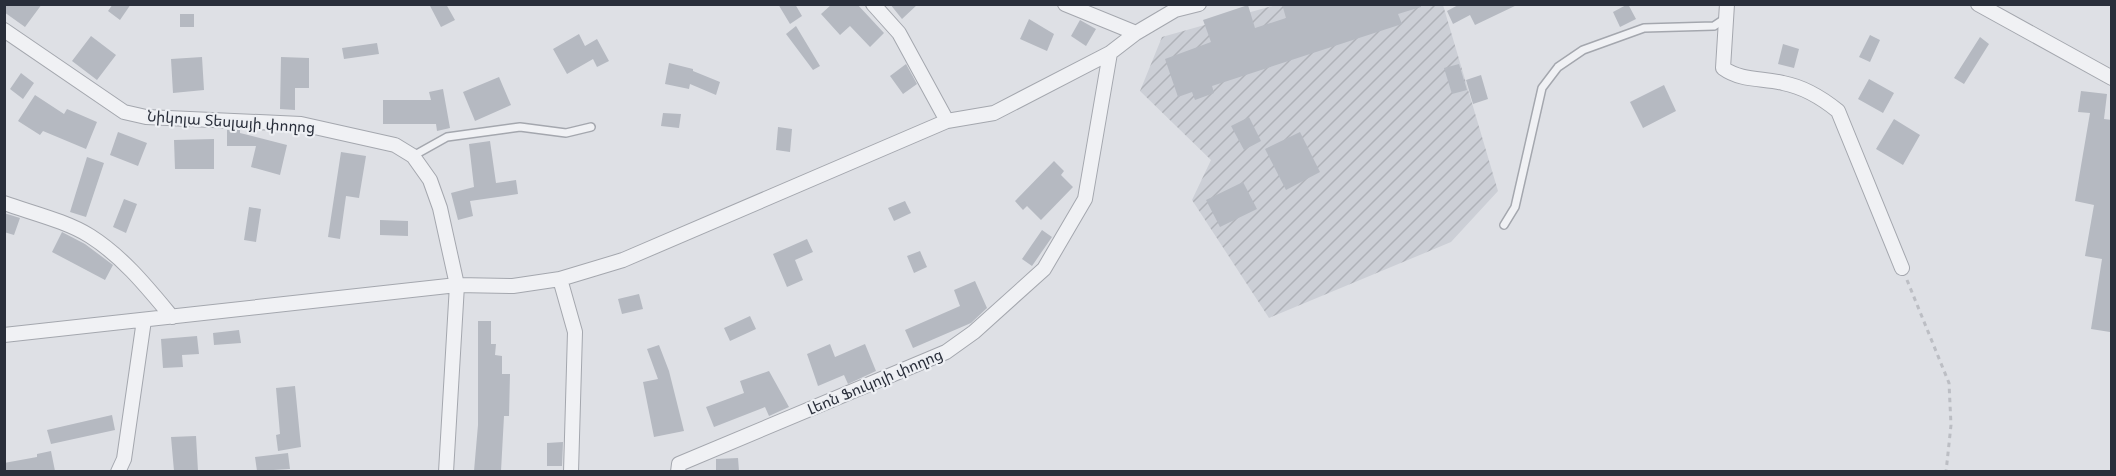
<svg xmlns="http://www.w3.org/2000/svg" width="2116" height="476" font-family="Raleway,'Noto Sans Armenian',sans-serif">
  <defs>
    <pattern id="industrial-furrows" width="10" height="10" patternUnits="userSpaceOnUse" patternTransform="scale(1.5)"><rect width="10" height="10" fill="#cccfd6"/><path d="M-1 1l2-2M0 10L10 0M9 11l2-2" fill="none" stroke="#afb2b8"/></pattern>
  </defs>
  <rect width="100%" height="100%" fill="#dee0e5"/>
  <path fill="url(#industrial-furrows)" d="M1276,5H1443L1498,191L1451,242L1269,318L1192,200L1211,160L1140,91L1162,37Z"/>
  <path fill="#b5b9c1" d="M4,4H42L25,27L4,12Z
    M113,4H131L120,20L108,11Z
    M429,4H446L455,20L441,27Z
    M778,4H795L802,16L790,24Z
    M832,4H857L884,33L870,47L850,26L840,35L821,14Z
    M890,4H918L902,19Z
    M1282,4H1421V7L1398,14L1402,24L1212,86L1214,93L1195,100L1192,92L1178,97L1165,59L1211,42L1203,20L1248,5L1255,28L1286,18Z
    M1460,4H1519L1475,25L1470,15L1453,24L1447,11Z
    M1628,4L1636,19L1620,27L1613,12Z
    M180,14H194V27H180Z
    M1029,19L1054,34L1047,51L1020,39Z
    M1080,20L1096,29L1086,46L1071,36Z
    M796,26L820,66L813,70L786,34Z
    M579,34L585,46L597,39L609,61L597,67L593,59L567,74L553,49Z
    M1870,35L1880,40L1870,62L1859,57Z
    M91,36L116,55L97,80L72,61Z
    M1980,37L1989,44L1964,84L1954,78Z
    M377,43L379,54L344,59L342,48Z
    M1783,44L1799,49L1794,68L1778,64Z
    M202,57L204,90L173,93L171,59Z
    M281,57L309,58V88H295V110L280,109Z
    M669,63L693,69V71L720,82L716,95L690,84L689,89L665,84Z
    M906,64L917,84L903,94L890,76Z
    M1459,64L1467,90L1452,94L1444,68Z
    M21,73L34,83L23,99L10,89Z
    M1481,75L1488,99L1473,104L1466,80Z
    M499,77L511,105L475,121L463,92Z
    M1869,79L1894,93L1883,113L1858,99Z
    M1664,85L1676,111L1643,128L1630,102Z
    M443,89L450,128L437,131L436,124H383V100H431L429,92Z
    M2081,91L2107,94L2104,119L2112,120L2110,332L2091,329L2102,259L2085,256L2094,205L2075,201L2090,113L2078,112Z
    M35,95L64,114L67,109L97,122L86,149L43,131L40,135L18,121Z
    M663,113L681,114L679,128L661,126Z
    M1249,117L1261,141L1244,150L1231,126Z
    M1894,119L1920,135L1903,165L1876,149Z
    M778,127L792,129L790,152L776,150Z
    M227,130H240V133L287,145L280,175L251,167L256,146H227Z
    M118,132L147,143L138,166L110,155Z
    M1300,132L1320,172L1286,190L1265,149Z
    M214,139V169H175L174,140Z
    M490,141L496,183L516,180L518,194L470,201L473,216L458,220L451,193L474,187L469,144Z
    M341,152L366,156L359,198L346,196L340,239L328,237Z
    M87,157L104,163L86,217L70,212Z
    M1054,161L1064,171L1061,175L1073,187L1041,220L1027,206L1023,210L1015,201Z
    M1243,182L1257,209L1220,227L1206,200Z
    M124,199L137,204L126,233L113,227Z
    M905,201L911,213L894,221L888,208Z
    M249,207L261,209L256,242L244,240Z
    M4,213L20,218L14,235L4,232Z
    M380,220L408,221V236L380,235Z
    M1042,230L1052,237L1032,266L1022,259Z
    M62,232L85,244L113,265L105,280L52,252Z
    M807,239L813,252L795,260L803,280L787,287L773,254Z
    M920,251L927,267L914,273L907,256Z
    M975,281L987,308L971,323L913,348L905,330L960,306L954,290Z
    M639,294L643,309L622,314L618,299Z
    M750,316L756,329L730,341L724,328Z
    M478,321H491V344H496L495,355L502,356V374H510L509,416H504L501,471H474L478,425Z
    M239,330L241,343L214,345L213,333Z
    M197,336L199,354L182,355L183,367L163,368L161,339Z
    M830,344L835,357L865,344L876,371L848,384L844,375L818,386L807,354Z
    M659,345L669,371L684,431L654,437L643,382L658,379L647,349Z
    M769,371L789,407L769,416L765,407L714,427L706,407L744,393L740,381Z
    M295,386L301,447L278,451L276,435L280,434L276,388Z
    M112,415L115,430L51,444L47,430Z
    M196,436L198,471H174L171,437Z
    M563,442L562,466H547V443Z
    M51,451L55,471H4V463L37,457V454Z
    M288,453L290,469L257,471L255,457Z
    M738,458L739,471H716V459Z"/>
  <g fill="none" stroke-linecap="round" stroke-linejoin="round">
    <defs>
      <path id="service" d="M413,156L447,137L520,127L566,133L591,127
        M1504,225L1515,207L1542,88L1558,67L1583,50L1644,28L1714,26L1726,18"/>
      <path id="minor" d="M873,4L899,33L947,121
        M1065,4L1136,33
        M1727,4L1723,68C1741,81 1762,78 1783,83C1804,87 1822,98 1838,111L1902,268
        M1978,4L2112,78
        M4,30L124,112L146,117L301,124L395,145L413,156L430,180L440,208L457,285L446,472
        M4,203C32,213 66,221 90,236C123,257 147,287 172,317
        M560,279L575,332L571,472
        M4,335L457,285L513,286L560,279L623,260L947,121L994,113L1110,53L1136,33L1175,10L1199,4
        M118,472L124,459L144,320
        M678,472L679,464L946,352L974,332L1044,269L1085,199L1110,53"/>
    </defs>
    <use href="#service" stroke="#a4a7ae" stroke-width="10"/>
    <use href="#minor" stroke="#a4a7ae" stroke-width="16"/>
    <path stroke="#bcbec4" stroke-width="3" stroke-dasharray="4.5 4.5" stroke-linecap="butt" d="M1907,280L1949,383L1951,425L1946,472"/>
    <use href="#service" stroke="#f0f1f4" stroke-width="7"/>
    <use href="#minor" stroke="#f0f1f4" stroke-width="14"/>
  </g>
  <g text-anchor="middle" stroke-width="4.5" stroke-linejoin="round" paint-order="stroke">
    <g font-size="15" fill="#292e3a" stroke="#edeff3">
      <text transform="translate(231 122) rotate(4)" y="5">Նիկոլա Տեսլայի փողոց</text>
      <text transform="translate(875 382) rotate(-23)" y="5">Լեոն Ֆուկոյի փողոց</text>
    </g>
  </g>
  <rect width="2116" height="476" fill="none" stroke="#292e3a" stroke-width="12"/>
</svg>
